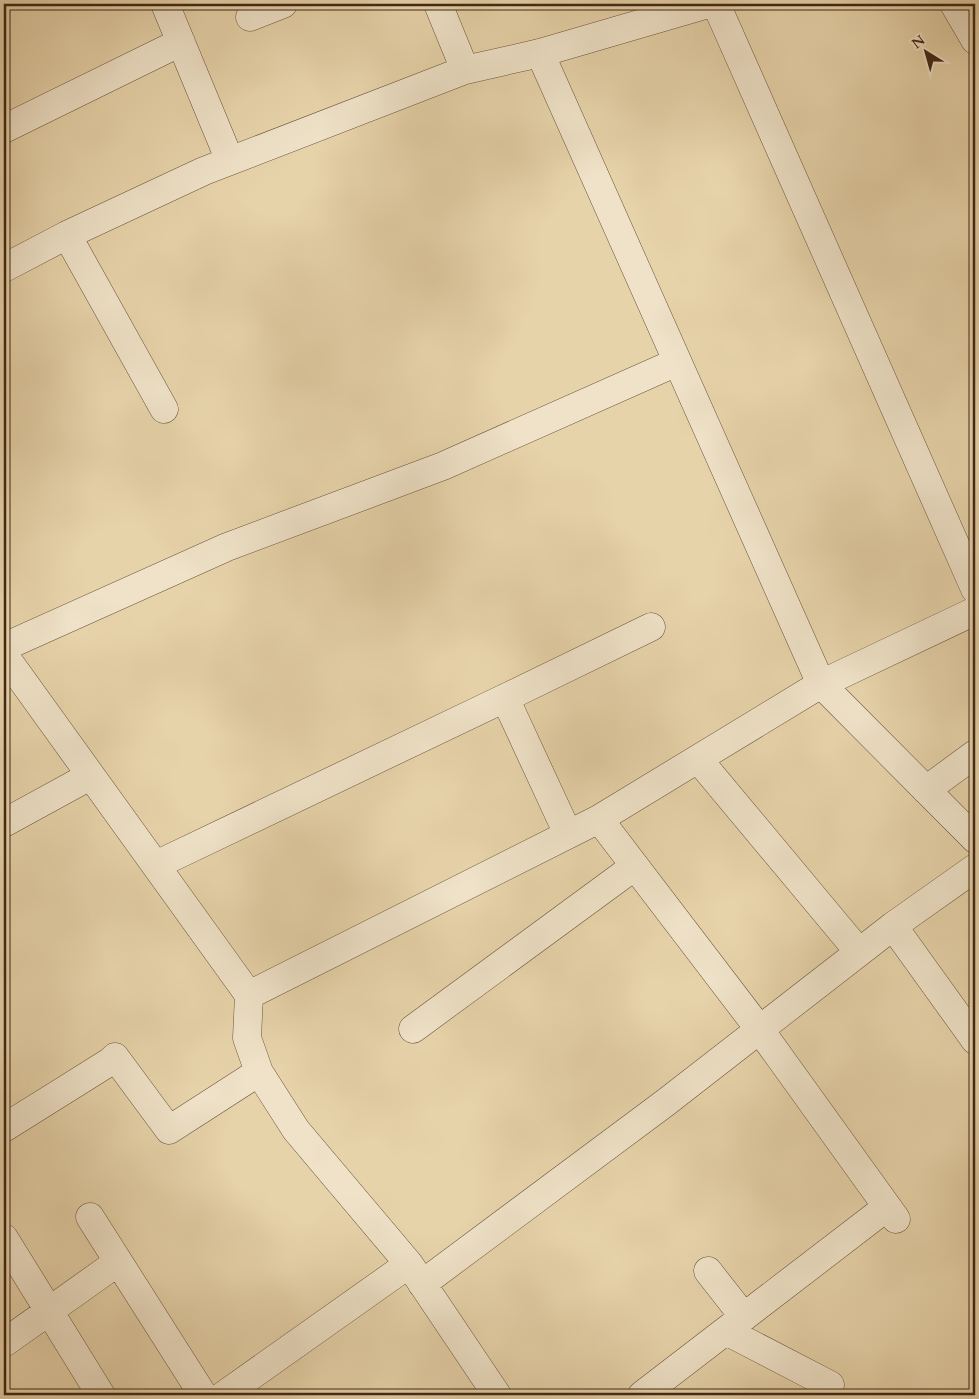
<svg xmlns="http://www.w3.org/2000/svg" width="979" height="1399" font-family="Cardo,serif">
  <rect width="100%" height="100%" fill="#e7d3aa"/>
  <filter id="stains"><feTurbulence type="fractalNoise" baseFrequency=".004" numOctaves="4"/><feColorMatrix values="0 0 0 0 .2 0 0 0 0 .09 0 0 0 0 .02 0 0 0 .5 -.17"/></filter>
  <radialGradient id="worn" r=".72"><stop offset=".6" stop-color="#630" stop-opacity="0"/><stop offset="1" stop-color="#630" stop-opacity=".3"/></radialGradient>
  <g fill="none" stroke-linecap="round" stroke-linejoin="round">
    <defs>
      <path id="minor" d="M165,4L230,161
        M438,4L465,70
        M716,4L975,589
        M954,4L975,40
        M250,17L283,4
        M540,53L821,684L975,839
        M4,129L181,42
        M67,235L164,409
        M4,268L67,235L204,171L465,70L540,53L708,4
        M4,647L227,547L443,466L677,362
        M4,655L249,995L247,1038L259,1072L296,1130L409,1264L497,1395
        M505,698L568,834
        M698,759L859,952
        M926,790L975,754
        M599,819L760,1030L896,1219
        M4,823L90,776
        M156,865L505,698L651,627
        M893,926L975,1040
        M249,995L599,819L821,684L975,611
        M413,1029L635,866
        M4,1128L111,1061L115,1057L169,1130L259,1072
        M90,1217L203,1395
        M4,1238L101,1395
        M708,1271L744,1317
        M422,1284L665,1103L893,926L975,868
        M726,1331L830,1385
        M4,1343L118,1262
        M224,1395L409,1264
        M642,1395L887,1207"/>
    </defs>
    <use href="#minor" stroke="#6a533a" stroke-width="29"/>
    <use href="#minor" stroke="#efe2c8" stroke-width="28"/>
  </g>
  <rect width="979" height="1399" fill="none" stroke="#e7d3aa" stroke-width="20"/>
  <rect x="5" y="5" width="969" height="1389" fill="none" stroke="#402815" stroke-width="2.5"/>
  <rect x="10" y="10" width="959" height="1379" fill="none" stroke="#402815"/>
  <g transform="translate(926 52) rotate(323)" stroke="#efe2c8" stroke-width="4" paint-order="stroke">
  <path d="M0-4L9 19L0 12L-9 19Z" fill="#402815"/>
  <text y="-8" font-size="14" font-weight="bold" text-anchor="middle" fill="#402815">N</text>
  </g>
  <rect width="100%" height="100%" filter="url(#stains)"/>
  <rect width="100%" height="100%" fill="url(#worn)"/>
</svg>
